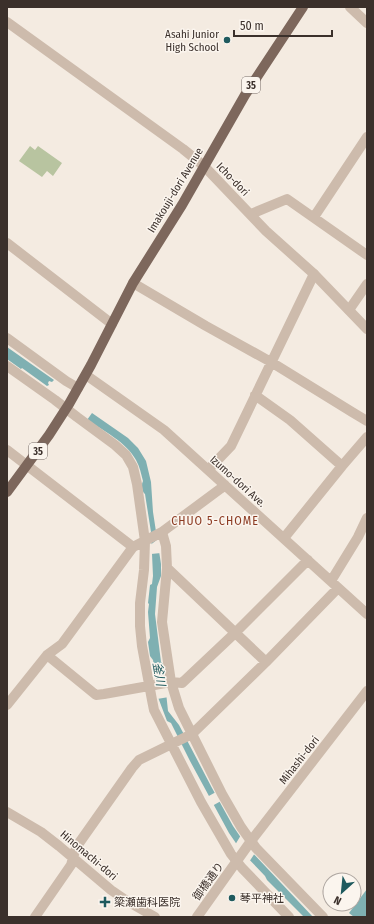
<svg xmlns="http://www.w3.org/2000/svg" width="374" height="924" font-family="'Fira Sans Condensed','Noto Sans JP',sans-serif">
  <rect width="100%" height="100%" fill="#f4ebe1"/>
  <path fill="#b8c4a0" d="M30,146L35,150L38,146L62,163L53,176L47,171L42,177L19,161Z"/>
  <path fill="#7fb0b2" d="M7,347L54,380L52,382L49,381L48,383L49,385L47,386L22,368L21,369L7,359Z
    M92,413L128,438L138,448L146,461L151,482L153,512L161,564V576L157,587L155,614L161,662L163,664L168,711L179,725L212,788L233,826L248,848L313,917H304L267,880L265,876L242,852L229,833L190,761L171,723L167,721L156,692V678L153,660L150,656L148,642L150,638L148,612L149,604L148,603L150,585L152,584L153,576L151,532L145,494C142,492 141,485 143,481C141,474 140,467 136,460C126,442 104,431 87,420Z
    M367,889V917H354L349,913Z"/>
  <path fill="#f4ebe1" d="M158,539L161,553L151,554L149,546Z
    M167,687L169,697L157,699L155,689Z
    M216,792L221,801L212,806L207,797Z
    M241,835L255,853L249,862L240,853L235,845Z"/>
  <g fill="none" stroke-linecap="round" stroke-linejoin="round">
    <path stroke="#cdbbac" stroke-width="10" d="M350,7L367,23
      M251,214L287,199L367,255
      M314,217L367,137
      M7,243L112,324
      M133,283L206,326L271,362L352,412L367,421
      M349,310L367,284
      M7,338L66,381L78,388
      M7,366L55,400L77,417L115,445L126,455L133,467L137,484L145,541L144,570L140,603V626L142,646L152,700L154,710L201,802L231,854L242,868L289,917
      M86,375L164,430L367,614
      M255,395L290,420L342,466
      M7,450L133,547
      M208,470L231,446L314,274
      M162,532L166,546L167,568L162,622L171,682L179,708L222,794L241,827L256,848L323,917
      M284,538L342,466L367,437
      M167,568L266,662
      M331,581L358,537L367,518
      M47,655L96,695L104,694L171,682L182,683L235,633L308,560
      M7,705L47,655L62,644L133,547L162,532L220,489L225,485
      M7,812L41,832L59,846L111,890L127,901L155,917
      M35,917L71,865L75,851L77,846L132,768L139,760L192,734L266,662L338,588"/>
    <path stroke="#cdbbac" stroke-width="10" d="M7,22L183,149L204,166L266,231L314,274L367,329
      M197,917L251,841L367,691"/>
    <path stroke="#7d675c" stroke-width="10" d="M7,492L49,435L69,404L91,365L133,283L182,205L245,95L303,7"/>
  </g>
  <g fill="#1f5a5e" stroke="#fbf5ee" stroke-width="1.5">
    <circle cx="227" cy="40" r="4"/>
    <circle cx="232" cy="898" r="4"/>
    <path d="M103 896h4v4h4v4h-4v4h-4v-4h-4v-4h4z"/>
  </g>
  <g text-anchor="middle" stroke-width="3" stroke-linejoin="round" paint-order="stroke">
    <g fill="#fbf5ee" stroke="#756b66" stroke-width="1">
      <rect x="242" y="77" width="18" height="16" rx="3"/>
      <rect x="29" y="443" width="18" height="16" rx="3"/>
    </g>
    <g font-size="10" font-weight="bold" fill="#3b302b">
      <text x="251" y="89">35</text>
      <text x="38" y="455">35</text>
    </g>
    <g font-size="11" fill="#3b302b" stroke="#fbf5ee" text-anchor="start">
      <text x="219" y="38" text-anchor="end">Asahi Junior<tspan x="219" dy="13">High School</tspan></text>
      <text x="240" y="902">琴平神社</text>
      <text x="114" y="906">簗瀬歯科医院</text>
    </g>
    <g font-size="11" fill="#3b302b" stroke="#fbf5ee">
      <text transform="translate(233 179) rotate(46)" y="4">Icho-dori</text>
      <text transform="translate(175 190) rotate(-59)" y="4">Imakouji-dori Avenue</text>
      <text transform="translate(238 481) rotate(42)" y="4">Izumo-dori Ave.</text>
      <text transform="translate(299 760) rotate(-52)" y="4">Mihashi-dori</text>
      <text transform="translate(89 855) rotate(40)" y="4">Hinomachi-dori</text>
      <text transform="translate(208 881) rotate(-54)" y="4">御橋通り</text>
    </g>
    <g font-size="12" letter-spacing="1" fill="#8c3b22" stroke="#fbf5ee">
      <text x="215" y="525">CHUO 5-CHOME</text>
    </g>
    <g font-size="12" font-style="italic" fill="#1f5a5e" stroke="#fbf5ee">
      <text transform="translate(159 674) rotate(80)" y="4">釜川</text>
    </g>
  </g>
  <rect width="374" height="924" fill="none" stroke="#3b302b" stroke-width="16"/>
  <g transform="translate(342 892) rotate(207)"><circle r="19" fill="#fbf5ee" stroke="#aea6a0"/>
  <path d="M0-3L7 15L0 10L-7 15Z" fill="#1f5a5e"/>
  <text y="-6" font-size="11" font-weight="bold" text-anchor="middle" fill="#3b302b">N</text>
  </g>
  <path d="M234 30v6h98v-6" fill="none" stroke="#3b302b" stroke-width="2"/>
  <text x="240" y="30" font-size="12" fill="#3b302b" stroke="#fbf5ee" stroke-width="3" paint-order="stroke">50 m</text>
</svg>
